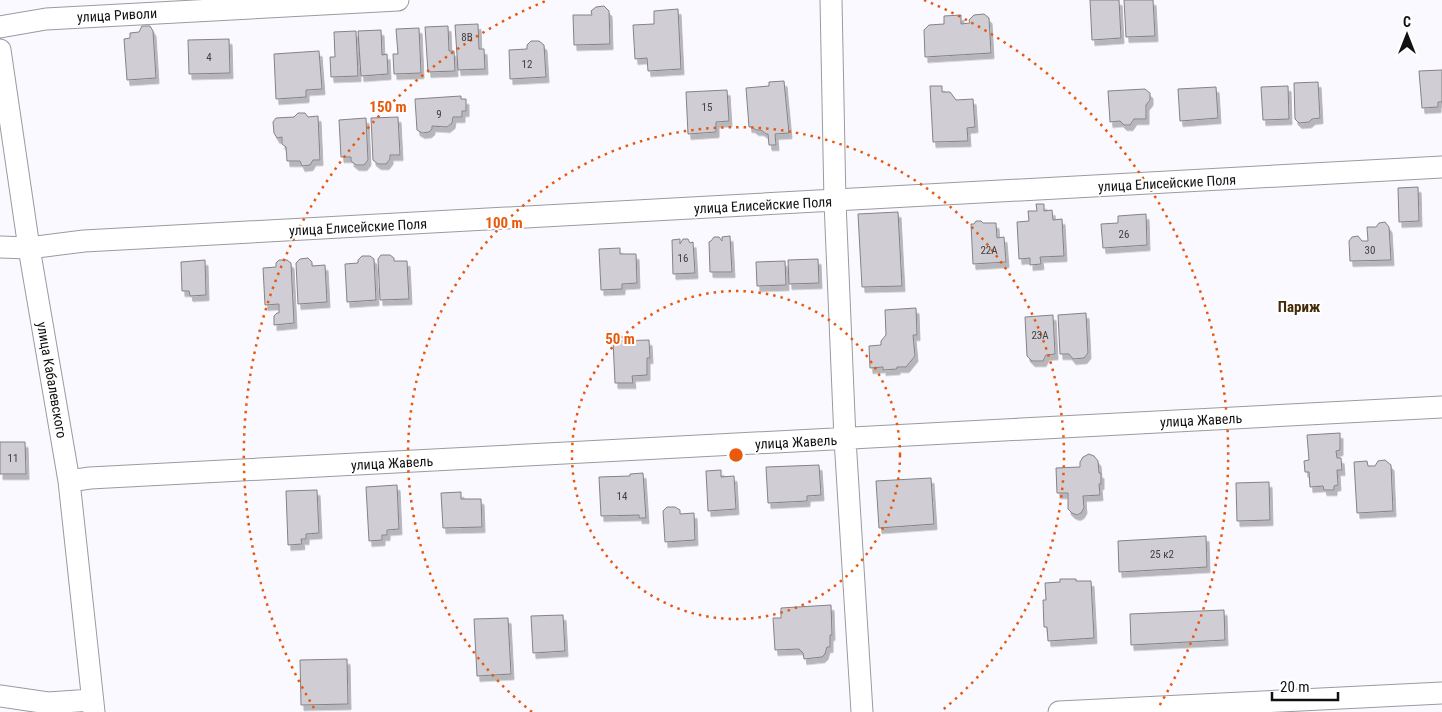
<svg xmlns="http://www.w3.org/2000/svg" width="1442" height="712" font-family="'Roboto Condensed',sans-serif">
  <defs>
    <filter id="shadow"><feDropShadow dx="3" dy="5.5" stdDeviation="0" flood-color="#0004"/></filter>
  </defs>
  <rect width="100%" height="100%" fill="#faf9ff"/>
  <path fill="#d0ced4" stroke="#838287" filter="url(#shadow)" d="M1090,0H1119L1121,38L1092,40Z
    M1124,0H1153L1155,36L1126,37Z
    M604,6L609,11L610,44L574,45L573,15H592L591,11L596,7Z
    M678,9L681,69L648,71L647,58L635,59L633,25L654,24V11Z
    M984,14L989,18L991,53L925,57L924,30L929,25L944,24V16L961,15V24L970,23L969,20L974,15Z
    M478,24L479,49H484L485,69L458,70L455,25Z
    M142,26H150L153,31L156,78L127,80L124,39L130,38V33L139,32Z
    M448,26L449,51H454L455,71L428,72L425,27Z
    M419,28L421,73L394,74L393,54H398L396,29Z
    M381,30L382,55L387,54L388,74L361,76L358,31Z
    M356,31L358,76L331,77L330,57H335L334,32Z
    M229,39L230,73L189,74L188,40Z
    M531,41H539L544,45L546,77L510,79L509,50L527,49V45Z
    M319,51L322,89L306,90V97L276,99L274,54Z
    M1442,70V102H1438V107L1422,108L1419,71Z
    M784,81L789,133L775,134L776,145H769L768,134H766L761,130H756L752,127H749L746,88L769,86V82Z
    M1318,82L1320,118L1312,119L1309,122L1299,123L1295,119L1294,83Z
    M930,86H942V92H950L956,100L973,99L975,127L967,128L968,141L933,142Z
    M1288,86L1289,119L1263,120L1261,87Z
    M1216,87L1218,118L1180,121L1178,89Z
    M1145,89L1150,93V100L1146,105V119H1134L1130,125H1124L1120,121L1110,122L1108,91Z
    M727,90L729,121L716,122V132L688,134L686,92Z
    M461,96V99H466V111H462V117H453L452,123L447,127L432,126V129L429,132L422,133L417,130L415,99Z
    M298,113H305L308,117L318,116L320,160H313L310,165L302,166L300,161H287L286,147L282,144V137L277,138L274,133L273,122L276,118L294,117Z
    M398,117L400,155H390V159L386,164H378L373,160L371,118Z
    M366,118L368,160L364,165H356L351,161V157H341L339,120Z
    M1418,187L1419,221L1399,222L1398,188Z
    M1036,204H1044V211L1052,210L1053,220L1062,219L1064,256L1040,257L1041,264L1030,265V258L1019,259L1017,222L1029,221L1028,211H1037Z
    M898,212L902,286L862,287L858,214Z
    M1146,214L1147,245L1103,248L1101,224L1118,223V216Z
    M976,221H981L983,223H996L997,238L1004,237L1006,262L973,264L971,224H974Z
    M1385,222L1389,227L1391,260L1350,261L1349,241L1352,237L1358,236L1362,241H1368L1367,227H1376L1379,223Z
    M730,236L732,272H710L709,242L711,241L714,237H719L722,241V237Z
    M680,239V244L683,239H688L690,243L693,242L695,273L673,274L672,240Z
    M620,248V254H636L637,283L622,284V289L601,290L599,249Z
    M381,255H390L394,258V261H407L409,299L380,300L378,259Z
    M362,256H370L374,259L376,300L347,302L345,264L358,263V260Z
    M308,258L312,262V266L325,265L327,302L298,304L296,263L300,259Z
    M818,259L819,283L789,284L788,260Z
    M205,260L206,295L190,296L189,291H182L181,262Z
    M279,260H287L291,263L294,323L274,325V316L277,313H279V304L265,305L263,268L276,267V263Z
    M785,261L786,285L757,286L756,262Z
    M916,308L917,335H913L915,356L906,367H897V369L883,370V367L870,368L869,346L881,345V341L886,335L885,310Z
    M1086,313L1088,353L1084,358L1073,359L1069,354H1060L1058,315Z
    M1053,315L1055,354L1046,355L1043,361H1032L1027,356L1025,317Z
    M649,340L650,358H647V375L632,376L633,383H615L613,341Z
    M1340,433V450L1336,451L1337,458H1341L1342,470H1337L1338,485L1334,486V490H1324L1323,486L1310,487L1309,472H1305L1304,461L1309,460L1307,435Z
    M0,442H25L26,474H0Z
    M1089,454L1094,456L1098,461L1099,473H1101V484H1099L1100,495L1083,496L1084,508L1081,513L1077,515L1072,513L1068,509V493H1057L1056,468L1080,467V462L1083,457Z
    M1385,460L1391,465L1393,511L1357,513L1354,462L1367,461L1368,466H1375L1378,461Z
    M819,465L821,495L807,496V501L768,503L766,467Z
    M721,470V477L734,476L736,509L708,511L706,471Z
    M643,473L646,518H639V515L601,516L599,477L630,476V474Z
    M931,478L934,524L879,528L876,481Z
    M1269,482L1270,520L1237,521L1236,483Z
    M397,485L399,529L387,530V535H382V540L369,541L366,487Z
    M317,490L319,533L306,534V539H301L302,544L288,545L286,491Z
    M461,492V499H481L482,527L443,528L441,493Z
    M667,507H675L680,510V514L694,513L695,540L665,542L663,511Z
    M1206,536L1207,567L1119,572L1118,541Z
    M1060,579H1076V581H1091L1094,638L1048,641L1047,627H1044L1043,600H1046L1045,583L1060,582Z
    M831,605L832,635H830V647H827L825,654L822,657L804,659L803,653L799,649L775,650L773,618H781V608Z
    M1224,610L1225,640L1131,645L1130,614Z
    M563,615L565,651L533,653L531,616Z
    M508,618L511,674L477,676L474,619Z
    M347,659L348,704L301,705L300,660Z"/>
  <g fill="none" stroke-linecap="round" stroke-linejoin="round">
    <defs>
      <path id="street" d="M831,0L835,202L845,439L862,712
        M0,27L46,19L398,0
        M0,50L29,248L69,481L94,712
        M0,247L29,248L84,241L1442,167
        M69,481L90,478L1442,407
        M0,696L48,703L92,700
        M1059,712L1442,693"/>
    </defs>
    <use href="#street" stroke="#9b9a9f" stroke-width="23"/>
    <use href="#street" stroke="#fff" stroke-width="21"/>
  </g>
  <g fill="none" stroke="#e8590c" stroke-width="2.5" stroke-dasharray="2.5 5">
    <circle cx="736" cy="455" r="164"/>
    <path d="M532 712A328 328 0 1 1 940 712"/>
    <path d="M314 708A492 492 0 0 1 548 0M924 0A492 492 0 0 1 1158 708"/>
  </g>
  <g text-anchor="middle" stroke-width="4" stroke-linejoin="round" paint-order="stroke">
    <g font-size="11" fill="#414042">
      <text x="467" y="41">8В</text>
      <text x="209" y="61">4</text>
      <text x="527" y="68">12</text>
      <text x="707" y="111">15</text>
      <text x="439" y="118">9</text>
      <text x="1124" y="238">26</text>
      <text x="989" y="254">22А</text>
      <text x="1370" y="254">30</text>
      <text x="683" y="262">16</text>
      <text x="1040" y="339">23А</text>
      <text x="13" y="462">11</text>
      <text x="622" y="500">14</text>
      <text x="1162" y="558">25 к2</text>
    </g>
    <g font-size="14" fill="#111112" stroke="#fff">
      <text transform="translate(117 15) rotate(-3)" y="5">улица Риволи</text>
      <text transform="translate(1167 183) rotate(-3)" y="5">улица Елисейские Поля</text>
      <text transform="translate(763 205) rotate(-3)" y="5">улица Елисейские Поля</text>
      <text transform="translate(358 227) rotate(-3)" y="5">улица Елисейские Поля</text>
      <text transform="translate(52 380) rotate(80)" y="5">улица Кабалевского</text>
      <text transform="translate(1201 420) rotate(-3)" y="5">улица Жавель</text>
      <text transform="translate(796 442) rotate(-3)" y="5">улица Жавель</text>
      <text transform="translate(392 463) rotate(-3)" y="5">улица Жавель</text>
    </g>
    <g font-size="15" font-weight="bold" fill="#442a08" stroke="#fff">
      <text x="1299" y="312">Париж</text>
    </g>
  </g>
  <circle cx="736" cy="455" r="8" fill="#e8590c" stroke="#fff" stroke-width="2.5"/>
  <g font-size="15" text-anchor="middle" font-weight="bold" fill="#e8590c" stroke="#fff" stroke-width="4" stroke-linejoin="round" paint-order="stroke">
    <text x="388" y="112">150 m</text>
    <text x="504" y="228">100 m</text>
    <text x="620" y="344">50 m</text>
  </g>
  <g transform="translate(1407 35)" stroke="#ffffff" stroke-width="4" paint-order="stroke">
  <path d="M0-4L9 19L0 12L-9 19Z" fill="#111112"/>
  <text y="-8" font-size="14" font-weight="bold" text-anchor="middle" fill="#111112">С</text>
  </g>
  <path d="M1272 692v8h66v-8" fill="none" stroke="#111112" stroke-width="2.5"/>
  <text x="1280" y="692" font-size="15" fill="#111112" stroke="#ffffff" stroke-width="4" paint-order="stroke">20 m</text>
</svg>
